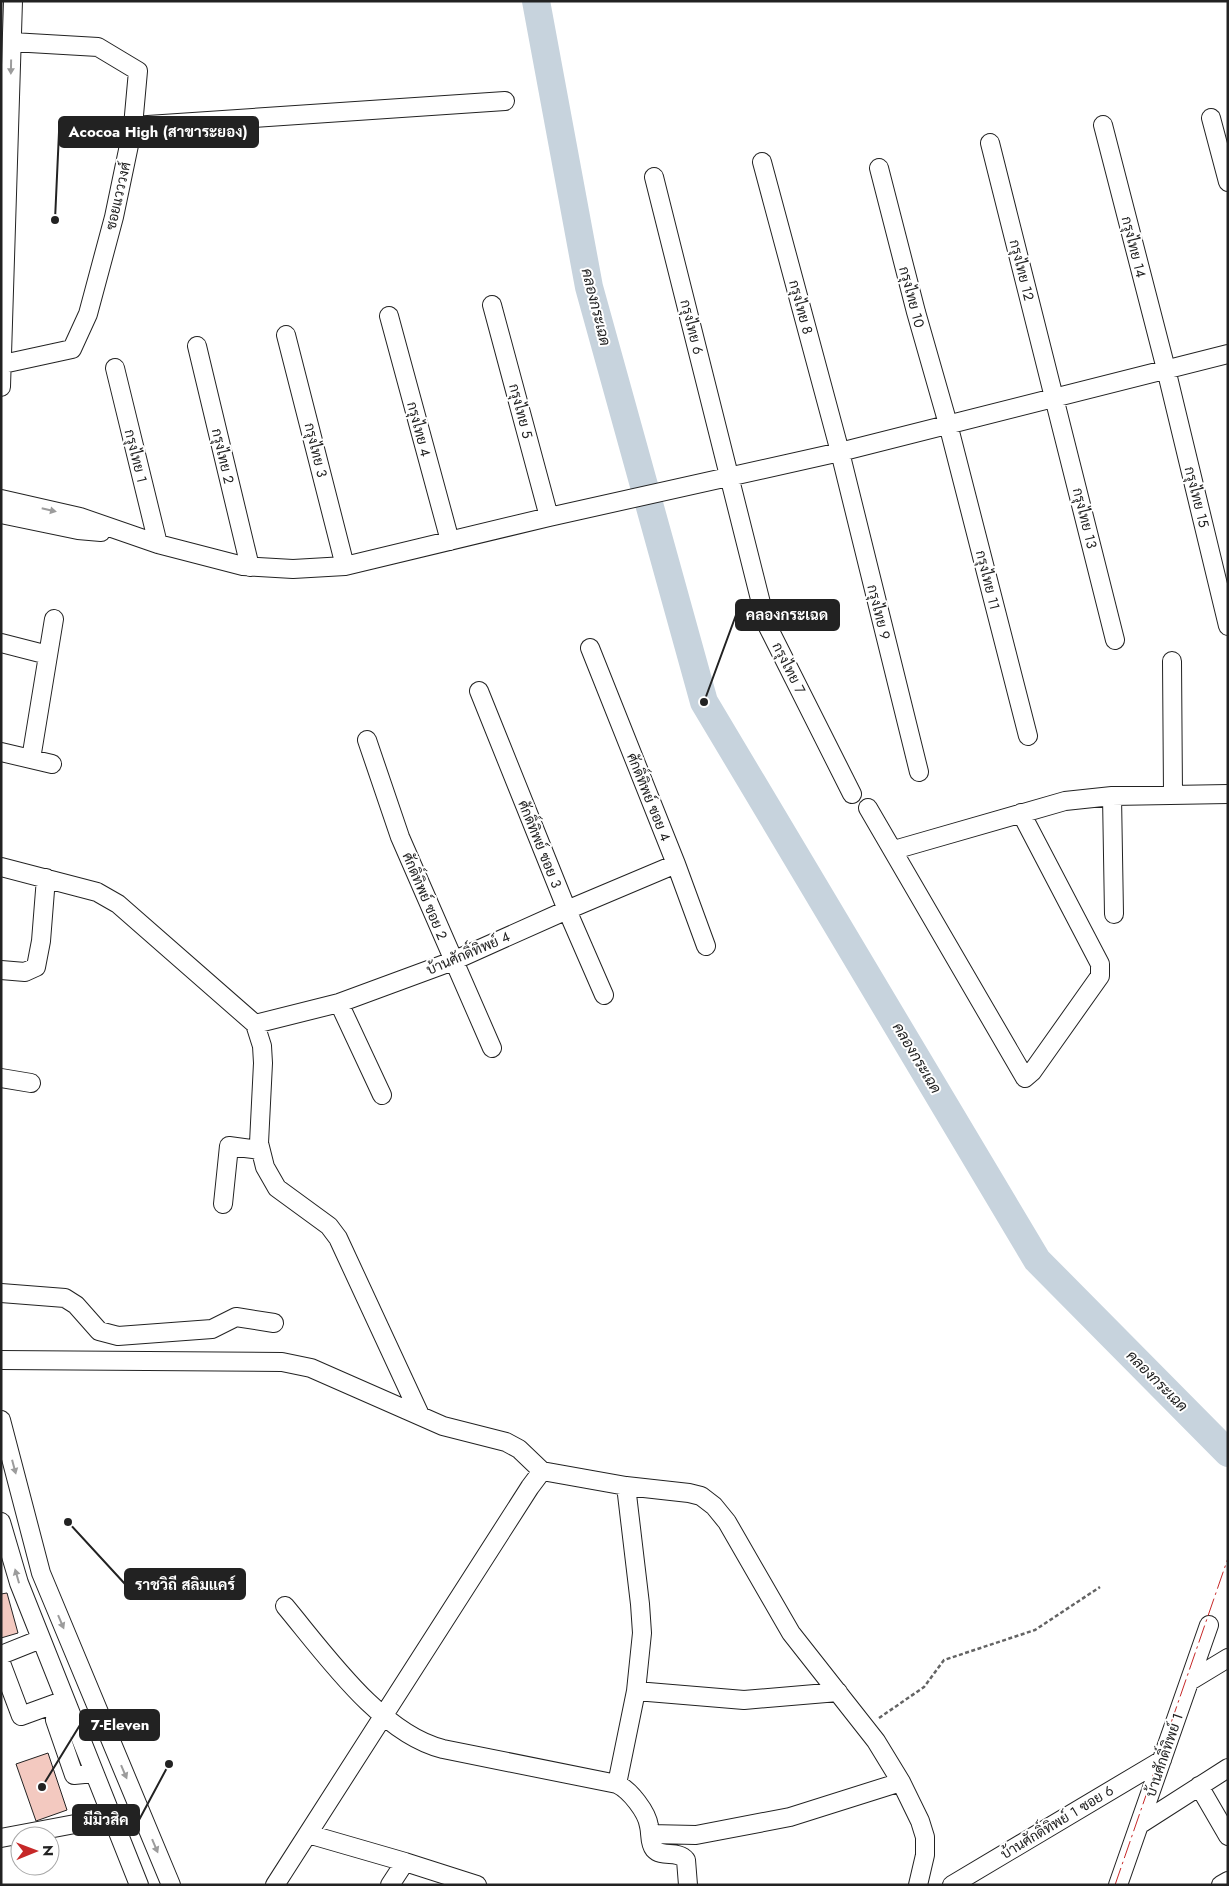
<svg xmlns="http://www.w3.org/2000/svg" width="1229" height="1886" font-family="Jost,Sarabun,sans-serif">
  <rect width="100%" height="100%" fill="#fff"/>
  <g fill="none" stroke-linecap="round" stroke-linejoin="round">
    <path stroke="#c7d3dd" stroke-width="28" d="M536,1L589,287L704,702L1037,1260L1228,1453"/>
  </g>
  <path fill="#f3c9c0" stroke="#222" d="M7,1593L18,1633L1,1638V1594Z
    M48,1753L67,1810L36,1821L16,1764Z"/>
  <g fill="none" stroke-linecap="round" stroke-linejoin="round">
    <defs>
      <path id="minor" d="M1211,118L1228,182
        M1103,125L1166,369L1228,626
        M133,126L505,101
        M990,143L1115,640
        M762,162L840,452L919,772
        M879,168L916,312L948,424L1028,736
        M654,177L766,623L852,794
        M492,305L549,517
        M389,316L450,541
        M286,335L345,566
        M197,346L250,567
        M3,364L72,349L88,314L114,217L133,126L138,71L98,47L12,42
        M115,368L158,544
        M1,387L13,1
        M1,499L80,517L158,544L243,566L293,569L345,566L549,517L840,452L1228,354
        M1,514L78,530L101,532
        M1,643L48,655
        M590,648L676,864L706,946
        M1172,661L1173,794
        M479,691L567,910L604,995
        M367,740L400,837L492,1048
        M1,752L52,764
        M31,759L54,619
        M1112,796L1114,914
        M868,808L1025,1078L1032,1072L1100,976V964L1021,813
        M894,850L1065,801L1112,796L1228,794
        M1,867L97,892L118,904L255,1024L262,1046L263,1063L259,1143L265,1167L277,1188L329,1226L338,1238L420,1415
        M1,970L25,972L36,967L41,941L46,878
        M339,1003L382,1095
        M255,1024L339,1003L453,961L567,910L676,864
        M1,1078L31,1083
        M223,1204L229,1146L260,1150
        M1,1293L65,1298L76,1305L99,1331L118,1336L212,1329L236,1317L274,1323
        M1,1360L282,1362L311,1368L443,1426L506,1442L519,1449L542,1471L626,1486L689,1493L701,1496L714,1506L727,1522L791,1633L876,1741L901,1782L920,1821L925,1837V1855L918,1885
        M1,1420L41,1573L171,1885
        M1,1522L19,1583L139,1885
        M285,1606C325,1654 381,1734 443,1749L617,1784C630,1790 647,1812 649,1826C651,1833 649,1843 654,1849C662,1858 678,1850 686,1860L688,1885
        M1,1655L41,1639
        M1,1663L21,1716L65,1700
        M1190,1681L1228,1658
        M636,1691L744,1700L838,1692
        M68,1710L55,1720L74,1775L94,1773
        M617,1784L636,1691L642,1633L640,1604L626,1486
        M1199,1786L1228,1836
        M1139,1825L1228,1768
        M308,1834L405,1862
        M650,1834L696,1835L790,1817L901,1782
        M1,1838L112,1817
        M275,1885L530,1487L542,1471
        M390,1885L405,1862L477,1885
        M952,1885L1162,1760
        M1118,1885L1209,1625
        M1221,1885L1228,1881"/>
    </defs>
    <use href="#minor" stroke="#222" stroke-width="20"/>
    <path stroke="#646464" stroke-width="2.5" stroke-dasharray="4 2.5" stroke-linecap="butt" d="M879,1718L924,1687L944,1660L1035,1630L1100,1587"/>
    <use href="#minor" stroke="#fff" stroke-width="18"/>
    <path stroke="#c62828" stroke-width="1" stroke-dasharray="18 4 2.5 4" stroke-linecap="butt" d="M1115,1885L1228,1558"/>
  </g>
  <defs><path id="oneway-solid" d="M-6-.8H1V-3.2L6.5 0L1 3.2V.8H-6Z" transform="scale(1.25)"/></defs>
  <g fill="#9c9c9c">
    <use href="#oneway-solid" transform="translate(11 67) rotate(91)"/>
    <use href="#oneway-solid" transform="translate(49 510) rotate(13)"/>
    <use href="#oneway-solid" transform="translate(14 1467) rotate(75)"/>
    <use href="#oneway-solid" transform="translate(17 1576) rotate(-106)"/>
    <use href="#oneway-solid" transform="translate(61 1622) rotate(67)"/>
    <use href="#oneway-solid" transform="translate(124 1772) rotate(67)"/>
    <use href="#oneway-solid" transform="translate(155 1846) rotate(67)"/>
  </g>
  <g text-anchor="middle" stroke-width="4" stroke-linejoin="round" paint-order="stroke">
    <g font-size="14" fill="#222" stroke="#fff">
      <text transform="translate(118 196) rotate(-77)" y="5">ซอยแวววงศ์</text>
      <text transform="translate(1134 247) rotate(76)" y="5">กรุงไทย 14</text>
      <text transform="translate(1022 270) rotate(76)" y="5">กรุงไทย 12</text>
      <text transform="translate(912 297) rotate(75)" y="5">กรุงไทย 10</text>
      <text transform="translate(801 307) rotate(75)" y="5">กรุงไทย 8</text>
      <text transform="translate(692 327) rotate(76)" y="5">กรุงไทย 6</text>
      <text transform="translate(521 411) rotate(75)" y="5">กรุงไทย 5</text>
      <text transform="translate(419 429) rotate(75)" y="5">กรุงไทย 4</text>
      <text transform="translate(316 450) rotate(76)" y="5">กรุงไทย 3</text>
      <text transform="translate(136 456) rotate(76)" y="5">กรุงไทย 1</text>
      <text transform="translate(223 456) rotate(77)" y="5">กรุงไทย 2</text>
      <text transform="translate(1197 497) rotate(76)" y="5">กรุงไทย 15</text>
      <text transform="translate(1085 518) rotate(76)" y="5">กรุงไทย 13</text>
      <text transform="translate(988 580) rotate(76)" y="5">กรุงไทย 11</text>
      <text transform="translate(879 612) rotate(76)" y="5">กรุงไทย 9</text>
      <text transform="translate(789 668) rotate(63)" y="5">กรุงไทย 7</text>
      <text transform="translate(649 797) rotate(68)" y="5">ศักดิ์ทิพย์ ซอย 4</text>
      <text transform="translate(540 844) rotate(68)" y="5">ศักดิ์ทิพย์ ซอย 3</text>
      <text transform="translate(425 896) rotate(67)" y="5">ศักดิ์ทิพย์ ซอย 2</text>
      <text transform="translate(468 953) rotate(-23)" y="5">บ้านศักดิ์ทิพย์ 4</text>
      <text transform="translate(1164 1755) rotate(-71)" y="5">บ้านศักดิ์ทิพย์ 1</text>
      <text transform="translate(1057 1822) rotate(-31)" y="5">บ้านศักดิ์ทิพย์ 1 ซอย 6</text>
    </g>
    <g font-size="15" font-style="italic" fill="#222" stroke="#fff">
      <text transform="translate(596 307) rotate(76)" y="5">คลองกระเฉด</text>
      <text transform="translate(917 1058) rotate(59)" y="5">คลองกระเฉด</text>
      <text transform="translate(1157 1381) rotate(45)" y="5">คลองกระเฉด</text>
    </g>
  </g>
  <path fill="none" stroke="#222" stroke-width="2" d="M55 220L59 132M704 702L736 615M68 1522L125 1584M42 1787L80 1725M169 1764L139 1820"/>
  <g fill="#222" stroke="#fff" stroke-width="2">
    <circle cx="55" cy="220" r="5"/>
    <circle cx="704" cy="702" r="5"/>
    <circle cx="68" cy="1522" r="5"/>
    <circle cx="42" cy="1787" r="5"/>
    <circle cx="169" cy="1764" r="5"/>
  </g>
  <g fill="#222" stroke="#222" stroke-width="2">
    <rect x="59" y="117" width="199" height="30" rx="5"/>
    <rect x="736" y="600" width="103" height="30" rx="5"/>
    <rect x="125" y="1569" width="120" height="30" rx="5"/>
    <rect x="80" y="1710" width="79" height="30" rx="5"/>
    <rect x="73" y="1805" width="66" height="30" rx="5"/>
  </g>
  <g font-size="15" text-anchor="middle" font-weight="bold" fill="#fff">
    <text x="158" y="137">Acocoa High (สาขาระยอง)</text>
    <text x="787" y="620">คลองกระเฉด</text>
    <text x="185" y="1590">ราชวิถี สลิมแคร์</text>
    <text x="120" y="1730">7-Eleven</text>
    <text x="106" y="1825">มีมิวสิค</text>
  </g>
  <rect width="1229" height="1886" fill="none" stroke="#222222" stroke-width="5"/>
  <g transform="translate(35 1851) rotate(89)"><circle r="24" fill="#ffffff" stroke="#a7a7a7"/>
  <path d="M0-4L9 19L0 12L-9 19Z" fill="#c62828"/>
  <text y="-8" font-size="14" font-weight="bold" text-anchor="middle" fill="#222222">N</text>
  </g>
</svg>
